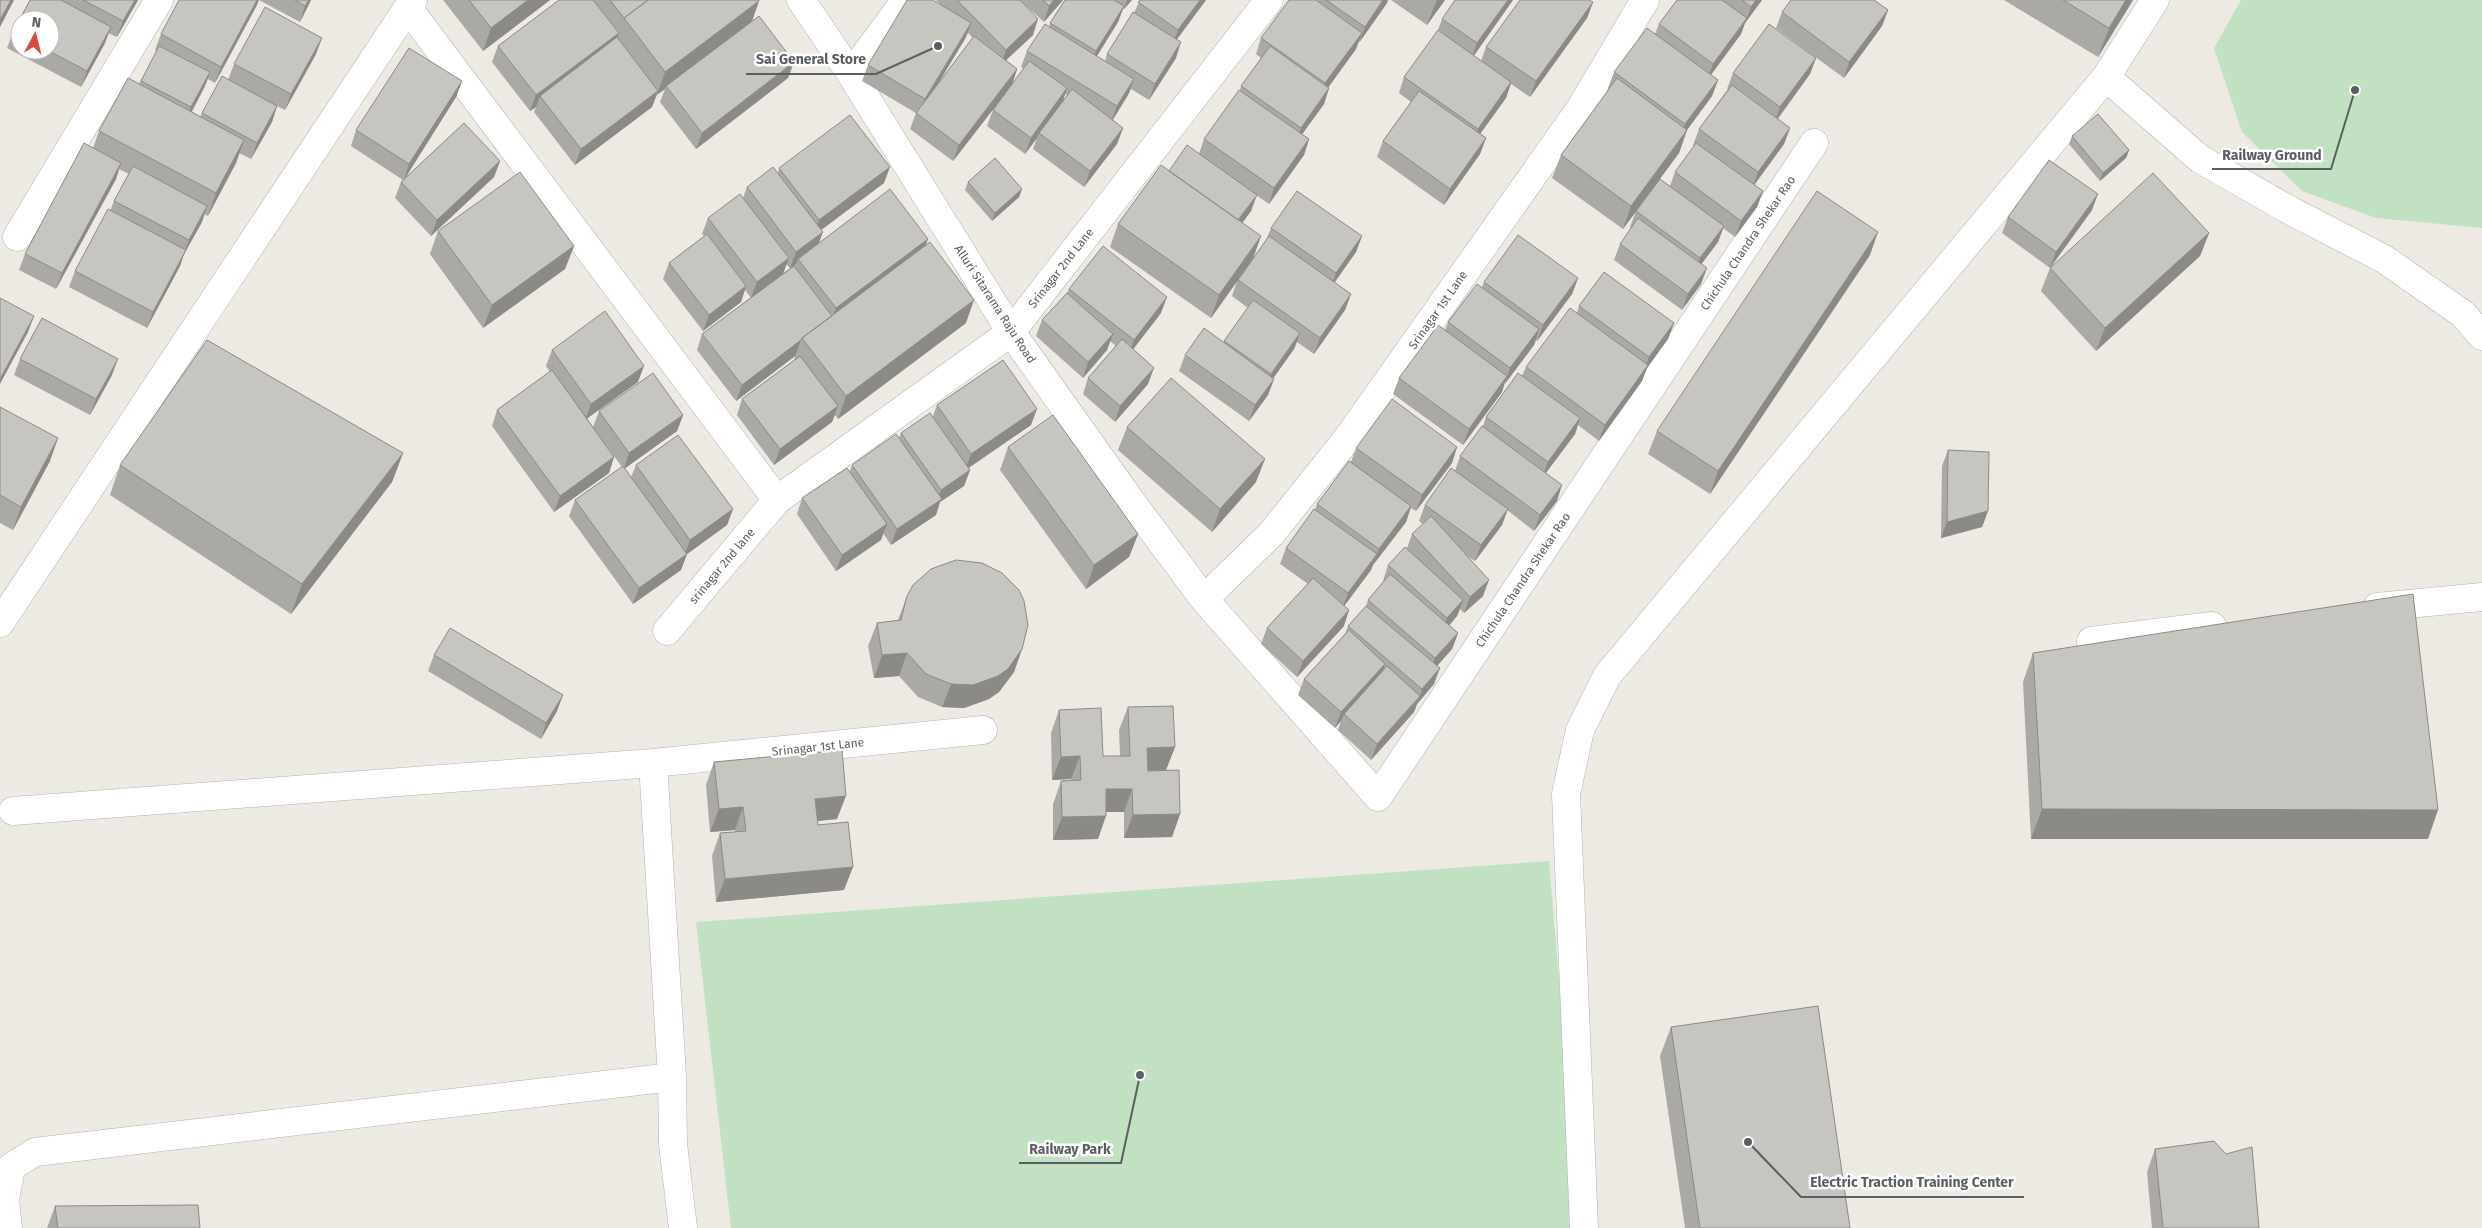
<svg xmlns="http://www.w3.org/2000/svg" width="2482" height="1228" font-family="'Fira Sans',sans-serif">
  <rect width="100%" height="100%" fill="#eceae3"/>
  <path fill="#c2e1c2" d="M2241,0H2482V228L2376,218L2302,191L2242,132L2214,48Z
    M1549,861L1580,1228H731L696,922Z"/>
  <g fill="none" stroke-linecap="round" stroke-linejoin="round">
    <defs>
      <path id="minor" d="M801,0L851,74L1011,332L1133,504L1204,599L1378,797L1814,143
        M2155,0L2106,77L2200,159L2291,211L2384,259L2463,314L2482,336
        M408,8L777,500
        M851,74L906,0
        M17,237L159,0
        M1204,599L1271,534L1347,439L1580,109L1645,0
        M2377,607L2482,597
        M0,623L413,0
        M667,631L777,500L1011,332L1269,0
        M2091,641L2212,626
        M653,763L672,1077L673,1144L683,1228
        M13,811L653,763L983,730
        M8,1228L5,1200L11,1167L35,1152L672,1077
        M1584,1228L1566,794L1580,730L1607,676L2106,77"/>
    </defs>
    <use href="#minor" stroke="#b0b3b7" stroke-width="29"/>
    <use href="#minor" stroke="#fff" stroke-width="28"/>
  </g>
  <path fill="#aba9a5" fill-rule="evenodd" d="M30,0H138L117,37L108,33L105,43L81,87L7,48L13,32ZM20,20L50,50H20Z
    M259,0H311L300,22Z
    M443,0H550L483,51Z
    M559,0H759V1L752,21L794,62L788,78L696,149L660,102L665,89L657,94L652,107L575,165L534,112L536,107L530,111L492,62L498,46Z
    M936,0H1063L1044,22L1026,6L1033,35L1006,60L1017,69L1012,85L953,161L910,129L916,113L862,81L868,65L940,4ZM968,33L973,38L939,82L965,39Z
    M1065,0H1132L1124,9H1123L1118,22L1097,56L1105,61L1107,54L1134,13L1140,0H1206L1177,39L1176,58L1149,100L1131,89L1128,95L1113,120L1123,128L1117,144L1084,187L1033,149L1037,138L1025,154L987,126L993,110L1024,69L1021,67L1027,51L1049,27L1050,23ZM1065,94L1067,95L1063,101Z
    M1289,0H1388L1387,3L1358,43L1356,49L1328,87L1329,88L1324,104L1302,134L1309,139L1304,155L1269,204L1256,195L1251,211L1242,223L1253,259L1266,240L1271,228L1362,236L1356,252L1334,282L1351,294L1345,310L1314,354L1297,342L1294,349L1273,378L1274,379L1268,395L1249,421L1179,371L1185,355L1224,342L1248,308L1232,296L1237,281L1211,318L1110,247L1118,224L1169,171L1199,154L1204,139L1240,90L1241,86L1261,58L1256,54L1261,38Z
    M1391,0H1445L1427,25Z
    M1513,0L1474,56L1481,61L1486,47L1593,2L1587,18L1530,97L1511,84L1506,98L1480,134L1486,138L1480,154L1444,205L1377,157L1383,141L1411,102L1399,93L1404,77L1437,33L1442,19Z
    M1677,0H1762L1745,23L1741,34L1711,75L1718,80L1712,96L1687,130L1679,153L1623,229L1552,178L1561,155L1609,89L1608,88L1614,72L1655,34L1659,24Z
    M2004,0H2133L2098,57Z
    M257,5L215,83L208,79L204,88L192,112L200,117L202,113L228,80L234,64L316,54L285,110L277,106L272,122L251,159L239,153L236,163L208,216L204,214L202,222L184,254L180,266L147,328L69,287L75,271L110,211L114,201L129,174L119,169L116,179L56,289L19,270L25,254L93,148L99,131L139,84L157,51L155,50L161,34Z
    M1888,10L1882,26L1844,78L1776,28L1782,12Z
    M1816,58L1810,74L1778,119L1790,128L1784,144L1754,185L1763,191L1757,207L1735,237L1723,228L1718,242L1701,264V284L1682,310L1614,260L1620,244L1631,228L1630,227L1636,211L1670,186L1675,172L1694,146L1693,145L1699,129L1728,89H1727L1733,73Z
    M462,81L456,97L405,178L500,161L494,177L431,236L395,198L401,182L403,180L351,146L356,130Z
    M2072,136L2129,150L2126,158L2100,181L2069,144Z
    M779,168L884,183L821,230L819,242L926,244L966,323L838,419L835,415L832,422L774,465L737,415L742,399L794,360L795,356L736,401L697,350L702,334L790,268L786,264L783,274L751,298L745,290L741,302L703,331L663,279L669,263L704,236L702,234L708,218L743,198L747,187L778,173Z
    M968,182L1022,189L1019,197L992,221L965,190Z
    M2092,210L2050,268L2209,233L2200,256L2096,351L2041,291L2050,268L2002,233L2008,217Z
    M438,231L574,246L565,269L483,328L430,254Z
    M1870,255L1710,494L1648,454L1657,431Z
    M1578,278L1572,294L1537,341L1536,340L1534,345L1504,384L1502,392L1463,445L1393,394L1399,378L1445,330L1448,322L1482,287L1484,282Z
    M1069,289L1161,313L1133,349L1148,384L1115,422L1083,394L1088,378L1116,346L1110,341L1107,350L1083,378L1036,336L1042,320L1067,293Z
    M1579,306L1674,323L1668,339L1647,368L1642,381L1599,441L1578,425L1575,434L1546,473L1557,501L1534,531L1507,510L1502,525L1475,561L1467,556L1483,596L1464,613L1460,609L1457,616L1449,626L1458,633L1452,649L1437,666L1434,684L1417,704L1414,712L1371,760L1338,730L1341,721L1335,728L1298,695L1304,679L1345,634L1348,626L1366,606L1368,600L1383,582V581L1388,565L1407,548L1412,534L1423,524L1419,521L1425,505L1455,471L1460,456L1483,426L1486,417L1522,376L1526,367L1577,313Z
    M552,350L638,382L587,418L593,427L599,411L683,415L677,431L625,468L631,477L636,465L733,509L727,525L687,554L681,570L633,604L569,516L575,500L622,467L603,441L614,457L609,473L554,512L492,426L497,410L550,372L546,366Z
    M20,359L112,375L90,415L14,375Z
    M937,405L1031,425L969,468L970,470L964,486L940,502L936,515L891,545L883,533L881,540L836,571L797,514L802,498L850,472L852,465L899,438L901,433L933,416Z
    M0,407L50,461L13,530L0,523Z
    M1127,427L1256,482L1212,532L1118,450Z
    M1008,447L1138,534L1129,557L1086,589L1000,470Z
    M1457,447L1452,463L1416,511L1411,508L1406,522L1373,565L1371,570L1344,606V626L1297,677L1261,644L1267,628L1308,584L1280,564L1286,548L1315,510L1317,504L1351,462L1356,448Z
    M1948,450L1988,511L1982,527L1941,538L1942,466Z
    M403,453L392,482L291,614L110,495L120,465Z
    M907,596L1022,649L1014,672L999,692L989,699L964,708L942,707L918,697L899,676L874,678L868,646L877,623L898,620Z
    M2033,653L2428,839H2031L2023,682Z
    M434,655L557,711L541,739L428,671Z
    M1128,707L1175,747L1166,770L1180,814L1172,837L1124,838V812H1106L1098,839L1053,840V804L1061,781L1071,780V779L1052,780L1051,733L1059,710L1103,756H1120L1119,730Z
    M714,762L837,819L817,821L818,825L844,890L716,902L712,856L720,833L735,832V830L710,832L706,785Z
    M1671,1027L1850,1228H1685L1660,1056Z
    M2155,1149L2259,1228H2152L2147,1172Z
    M55,1206L200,1228H47Z"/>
  <path fill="#8b8a86" d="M11,0H14L0,27V20Z
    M135,0H138L117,37L123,21Z
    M257,0H259L257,5L215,83L221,67Z
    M309,0H311L300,22L305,6Z
    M528,0H550L483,51L491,28Z
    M1054,0H1063L1044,22L1049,6Z
    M1127,0H1132L1124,9Z
    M1200,0H1206L1172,46L1178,30Z
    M1383,0H1388L1387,3L1359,43L1365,27Z
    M1437,0H1445L1427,25L1436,2Z
    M1508,0H1513L1471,59L1477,43Z
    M1756,0H1762L1745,23L1741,34L1707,80L1713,64L1747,18L1751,7Z
    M2126,0H2133L2098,57L2109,28Z
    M759,1L751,24L666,86L665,89L657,95L665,72Z
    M1593,2L1587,18L1530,97L1536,81Z
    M1124,6L1118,22L1090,67L1096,51Z
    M1888,10L1882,26L1844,78L1849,62Z
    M1038,19L1033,35L1000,66L1006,50Z
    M971,23L965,39L919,115L925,99Z
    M111,27L105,43L81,87L87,71Z
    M619,33L613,49L540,96L536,107L530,111L536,95Z
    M1362,33L1356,49L1320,99L1325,83Z
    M322,38L316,54L285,110L291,94Z
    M1181,42L1176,58L1149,100L1155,84Z
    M1816,58L1810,74L1774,123L1780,107Z
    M794,62L788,78L696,149L702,133Z
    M1017,69L1012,85L953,161L959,145Z
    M210,72L204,88L185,123L191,107Z
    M1134,79L1128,95L1111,122L1117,106Z
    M1718,80L1712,96L1687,130L1679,153L1623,229L1631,206L1680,140L1685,124Z
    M462,81L456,97L404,180L409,164Z
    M1511,82L1506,98L1472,145L1478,129Z
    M1067,88L1062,104L1039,133L1037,138L1025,154L1031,138Z
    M1329,88L1324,104L1295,144L1301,128Z
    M658,91L652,107L575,165L581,149Z
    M277,106L272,122L251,159L257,143Z
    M1123,128L1117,144L1084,187L1090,171Z
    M1790,128L1784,144L1752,188L1758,172Z
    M1486,138L1480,154L1444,205L1450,189Z
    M1309,139L1304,155L1269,204L1274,188Z
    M244,140L236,163L208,216L216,193Z
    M2129,150L2126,158L2100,181L2103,173Z
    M500,161L494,177L431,236L437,220Z
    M121,163L116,179L56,289L62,273Z
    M890,167L884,183L813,236L819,220Z
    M1022,189L1019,197L992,221L995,213Z
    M1763,191L1757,207L1735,237L1741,221Z
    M2098,194L2092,210L2050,268L2056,252Z
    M1257,195L1251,211L1233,236L1238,220Z
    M207,206L202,222L184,254L180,266L147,328L153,312L184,253L189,240Z
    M1724,226L1718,242L1694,274L1700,258Z
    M823,232L817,248L798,259L796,264L790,268L796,252Z
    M1878,232L1870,255L1710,494L1718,471Z
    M2209,233L2200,256L2096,351L2105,328Z
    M1261,236L1253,259L1211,318L1219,295Z
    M1362,236L1356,252L1330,289L1336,273Z
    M928,239L922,255L832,317L836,308Z
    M574,246L565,269L483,328L492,305Z
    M789,258L783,274L751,298L757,282Z
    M1707,268L1701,284L1682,310L1688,294Z
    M1578,278L1572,294L1537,341L1543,325Z
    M746,286L741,302L703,331L709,315Z
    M1351,294L1345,310L1314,354L1320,338Z
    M1167,297L1161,313L1128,356L1134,340Z
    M974,300L966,323L838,419L846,396Z
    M34,316L28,332L0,384V379Z
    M1674,323L1668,339L1647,368L1642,381L1599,441L1605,425L1644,370L1649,357Z
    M1539,329L1534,345L1505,384L1510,368Z
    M1300,333L1294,349L1265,390L1271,374Z
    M1113,334L1107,350L1083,378L1088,362Z
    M801,340L795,356L736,401L742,385Z
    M118,359L112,375L90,415L96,399Z
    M644,366L638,382L585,420L591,404Z
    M1154,368L1148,384L1115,422L1120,406Z
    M1507,376L1502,392L1463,445L1469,429Z
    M1274,379L1268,395L1249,421L1255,405Z
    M838,406L832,422L774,465L780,449Z
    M1037,409L1031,425L965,470L971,454Z
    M683,415L677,431L624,469L629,453Z
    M1580,418L1575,434L1542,478L1548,462Z
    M58,438L50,461L13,530L21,507Z
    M1457,447L1452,463L1416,511L1422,495Z
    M403,453L392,482L291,614L302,584Z
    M614,457L609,473L554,512L560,496Z
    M1265,459L1256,482L1212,532L1220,509Z
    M970,470L964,486L940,502L936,515L891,545L897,529L936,503L941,490Z
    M1562,485L1557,501L1534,531L1540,515Z
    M1411,506L1406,522L1373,565L1379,549Z
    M733,509L727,525L687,554L681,570L633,604L639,588L684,556L690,540Z
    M1508,509L1502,525L1475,561L1481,545Z
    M1988,511L1982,527L1941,538L1947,522Z
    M887,524L881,540L836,571L842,555Z
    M1138,534L1129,557L1086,589L1094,565Z
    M1377,554L1371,570L1342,609L1348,593Z
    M1489,580L1483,596L1464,613L1470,597Z
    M1463,600L1457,616L1441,634L1447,618Z
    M1349,610L1344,626L1297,677L1303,661Z
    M1458,633L1452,649L1430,674L1435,658Z
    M1022,649L1014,672L999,692L989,699L964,708L942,707L951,684Z
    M907,653L899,676L874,678L882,655Z
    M1385,664L1380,680L1344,714L1341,721L1335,728L1341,712Z
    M1440,668L1434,684L1417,704L1414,712L1371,760L1377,744L1420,697L1422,689Z
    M563,695L557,711L541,739L546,723Z
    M1175,747L1166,770L1139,771L1147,748Z
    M1080,756L1071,779L1052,780L1061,757Z
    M1106,789H1132L1124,812H1098Z
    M846,796L837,819L807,822L815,799Z
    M743,807L735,830L710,832L719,809Z
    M2042,809L2438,810L2428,839H2031Z
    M1180,814L1172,837L1124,838L1133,815Z
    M1106,816L1098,839L1053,840L1062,817Z
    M853,867L844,890L716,902L725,879Z"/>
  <path fill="#c7c5c0" stroke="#8b8a86" d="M0,0H11L0,20Z
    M30,0H61L111,27L87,71L47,50H50V20H20V36L13,32Z
    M83,0H135L123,21Z
    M179,0H257L221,67L161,34Z
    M295,0H309L305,6Z
    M469,0H528L491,28Z
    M559,0H593L619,33L536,95L498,46Z
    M610,0H648L624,18Z
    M648,0H759V1L665,72L624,18Z
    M907,0H933L971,23L925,99L868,65Z
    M957,0H1020L1038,19L1006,50Z
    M1043,0H1054L1049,6Z
    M1065,0H1114L1124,6L1096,51L1050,23Z
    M1140,0H1200L1178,30L1138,2Z
    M1289,0H1316L1362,33L1325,83L1261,38Z
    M1326,0H1383L1365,27Z
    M1455,0H1508L1477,43L1442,19Z
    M1520,0H1589L1593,2L1536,81L1486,47Z
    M1677,0H1722L1747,18L1713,64L1659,24Z
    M1742,0H1756L1751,7Z
    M1791,0H1874L1888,10L1849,62L1782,12Z
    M2063,0H2126L2109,28Z
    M265,7L322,38L291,94L234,64Z
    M1133,12L1181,42L1155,84L1107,54Z
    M759,16L794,62L702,133L666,86Z
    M1045,24L1134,79L1117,106L1027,51Z
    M1769,24L1816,58L1780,107L1733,73Z
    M1647,28L1718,80L1685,124L1614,72Z
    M1438,30L1511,82L1478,129L1404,77Z
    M974,36L1017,69L959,145L916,113Z
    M617,37L658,91L581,149L540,96Z
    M159,46L210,72L191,107L141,81Z
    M1270,46L1329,88L1301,128L1241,86Z
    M409,48L462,81L409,164L356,130Z
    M1029,61L1067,88L1031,138L993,110Z
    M222,76L277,106L257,143L202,113Z
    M128,78L244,140L216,193L99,131Z
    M1617,78L1687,130L1631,206L1561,155Z
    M1732,85L1790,128L1758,172L1699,129Z
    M1072,89L1123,128L1090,171L1039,133Z
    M1239,90L1309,139L1274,188L1204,139Z
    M1419,91L1486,138L1450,189L1383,141Z
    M2098,114L2129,150L2103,173L2072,136Z
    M850,115L890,167L819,220L779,168Z
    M464,123L500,161L437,220L401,182Z
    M84,143L121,163L62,273L25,254Z
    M1696,143L1763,191L1741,221L1675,172Z
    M1187,145L1257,195L1238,220L1169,171Z
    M995,158L1022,189L995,213L968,182Z
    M2049,160L2098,194L2056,252L2008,217Z
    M1161,165L1261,236L1219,295L1118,224Z
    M133,166L207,206L189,240L114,201Z
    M773,167L823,232L796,252L747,187Z
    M520,172L574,246L492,305L438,231Z
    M2153,173L2209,233L2105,328L2050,268Z
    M1660,179L1724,226L1700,258L1636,211Z
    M890,189L928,239L836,308L798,259Z
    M1297,191L1362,236L1336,273L1271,228Z
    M1817,191L1878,232L1718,471L1657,431Z
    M740,194L789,258L757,282L708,218Z
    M108,209L186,250L153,312L75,271Z
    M1638,218L1707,268L1688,294L1620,244Z
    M707,234L746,286L709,315L669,263Z
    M1518,235L1578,278L1543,325L1484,282Z
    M1269,236L1351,294L1320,338L1238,280Z
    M930,242L974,300L846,396L802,338Z
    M1103,246L1167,297L1134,340L1069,289Z
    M794,266L832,316L802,338L801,340L742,385L702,334Z
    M1604,272L1674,323L1649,357L1579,306Z
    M1477,284L1539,329L1510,368L1448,322Z
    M1067,293L1113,334L1088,362L1042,320Z
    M0,298L34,316L0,379Z
    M1253,300L1300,333L1271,374L1224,341Z
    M1570,308L1648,365L1605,425L1526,367Z
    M605,311L644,366L591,404L552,350Z
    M42,318L118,359L96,399L20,359Z
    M1438,325L1507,376L1469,429L1399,378Z
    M1204,328L1274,379L1255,405L1185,355Z
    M1122,339L1154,368L1120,406L1088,378Z
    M207,340L403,453L302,584L120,465Z
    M800,356L838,406L780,449L742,399Z
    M1003,360L1037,409L971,454L937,405Z
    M552,370L614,457L560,496L497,410Z
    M653,373L683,415L629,453L599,411Z
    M1518,373L1580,418L1548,462L1486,417Z
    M1171,378L1265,459L1220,509L1127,427Z
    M1392,399L1457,447L1422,495L1356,448Z
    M0,407L58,438L21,507L0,495Z
    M930,413L970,470L941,490L901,433Z
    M1053,415L1138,534L1094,565L1008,447Z
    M1482,426L1562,485L1540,515L1460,456Z
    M896,434L942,499L897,529L852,465Z
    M678,435L733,509L690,540L636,465Z
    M1948,450L1989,452L1988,511L1947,522Z
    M1349,461L1411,506L1379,549L1317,504Z
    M623,466L687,554L639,588L575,500Z
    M847,468L887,524L842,555L802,498Z
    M1451,468L1508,509L1481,545L1425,505Z
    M1314,509L1377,554L1348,593L1286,548Z
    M1431,516L1489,580L1470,597L1412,534Z
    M1405,547L1463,600L1447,618L1388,565Z
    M956,560L982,563L1002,573L1019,590L1024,601L1028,625L1022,649L1008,669L998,676L973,685L951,684L926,674L907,653L882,655L877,623L901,620L907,596L913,585L931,569Z
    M1390,574L1458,633L1435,658L1368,600Z
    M1313,578L1349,610L1303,661L1267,628Z
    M2413,594L2438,810L2042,809L2033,653Z
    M1366,606L1440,668L1422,689L1348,626Z
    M450,628L563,695L546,723L434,655Z
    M1349,630L1385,664L1341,712L1304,679Z
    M1387,666L1420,696L1377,744L1344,714Z
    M1173,706L1175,747L1147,748L1148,771L1179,770L1180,814L1133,815L1132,789H1106V816L1062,817L1061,781L1081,780L1080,756L1061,757L1059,710L1101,708L1103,756H1130L1128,707Z
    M842,750L846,796L815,799L818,825L848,822L853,867L725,879L720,833L746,831L743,807L719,809L714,762Z
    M1818,1006L1850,1228H1700L1671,1027Z
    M2214,1141L2226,1154L2252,1147L2259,1228H2163L2155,1149Z
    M198,1205L200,1228H58L55,1206Z"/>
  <g text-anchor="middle" stroke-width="5" stroke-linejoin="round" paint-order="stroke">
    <g font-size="12" fill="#5b5e62" stroke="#fff">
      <text transform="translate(1748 243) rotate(-56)" y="4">Chichula Chandra Shekar Rao</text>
      <text transform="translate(1061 268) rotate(-52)" y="4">Srinagar 2nd Lane</text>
      <text transform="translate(995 304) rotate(57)" y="4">Alluri Sitarama Raju Road</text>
      <text transform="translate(1438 310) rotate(-55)" y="4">Srinagar 1st Lane</text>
      <text transform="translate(722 566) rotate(-50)" y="4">srinagar 2nd lane</text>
      <text transform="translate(1523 580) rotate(-56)" y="4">Chichula Chandra Shekar Rao</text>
      <text transform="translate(818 747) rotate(-6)" y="4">Srinagar 1st Lane</text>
    </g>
  </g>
  <path fill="none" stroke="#5b5e62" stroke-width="2" d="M938 46L876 74H746M2355 90L2331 169H2212M1140 1075L1121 1163H1019M1748 1142L1801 1197H2024"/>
  <g fill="#5b5e62" stroke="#fff" stroke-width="2">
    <circle cx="938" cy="46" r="5"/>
    <circle cx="2355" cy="90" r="5"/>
    <circle cx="1140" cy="1075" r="5"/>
    <circle cx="1748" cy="1142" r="5"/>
  </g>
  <g font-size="14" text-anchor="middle" font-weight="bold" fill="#5b5e62" stroke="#fff" stroke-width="5" stroke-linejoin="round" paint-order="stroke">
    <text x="811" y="64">Sai General Store</text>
    <text x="2272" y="160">Railway Ground</text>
    <text x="1070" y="1154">Railway Park</text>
    <text x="1912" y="1187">Electric Traction Training Center</text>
  </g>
  <g transform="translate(35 35) rotate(7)"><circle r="24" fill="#ffffff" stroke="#bdbfc0"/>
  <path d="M0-4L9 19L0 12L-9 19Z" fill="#d54d40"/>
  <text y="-8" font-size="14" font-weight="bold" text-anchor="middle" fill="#5b5e62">N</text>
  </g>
</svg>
